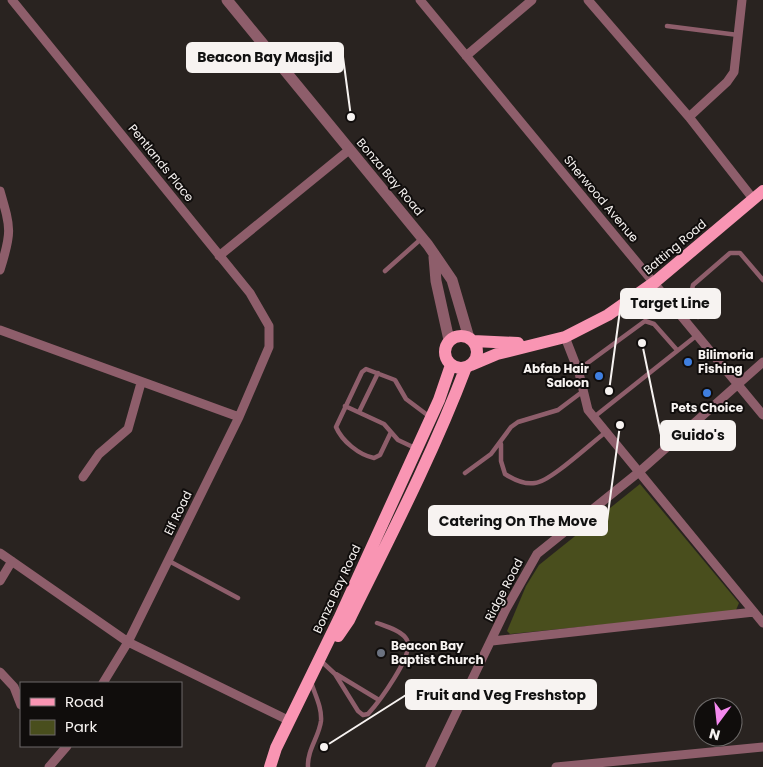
<svg xmlns="http://www.w3.org/2000/svg" width="763" height="767" font-family="Poppins,sans-serif">
  <rect width="100%" height="100%" fill="#292320"/>
  <path fill="#494e1d" d="M640,484L739,603L736,610L729,612L510,634L507,631L526,586L539,565Z"/>
  <g fill="none" stroke-linecap="round" stroke-linejoin="round">
    <path stroke="#8e5e6b" stroke-width="4.5" d="M667,26L738,35
      M385,271L421,239
      M698,317L689,304L693,285L730,253H740L763,280
      M578,370L645,321L654,324L677,350
      M345,406L384,424L398,440L415,448
      M359,412L378,373
      M594,417L696,336
      M391,432L380,455L374,458C359,455 342,441 336,427L362,372L366,369L395,380L406,399L430,417
      M501,444V461L505,474C513,479 524,485 535,483C550,482 591,443 606,432
      M465,473L491,454L511,427L518,422L558,410L582,392
      M169,561L238,598
      M320,660L335,674L358,711L363,715L368,714C378,703 415,654 407,640C403,631 385,626 377,623
      M336,674L379,700
      M308,767C307,750 319,737 321,721C322,707 315,695 311,682"/>
    <path stroke="#8e5e6b" stroke-width="9" d="M12,0L250,293L269,326V347L239,417L128,642L103,683
      M420,0L763,415
      M588,0L689,117L754,200
      M466,56L532,0
      M689,117L727,82L734,72L742,0
      M0,191C11,229 12,232 0,270
      M219,256L349,150
      M0,330L239,417
      M565,337L579,373L588,410L763,623
      M83,477L99,454L128,429L141,383
      M0,553L128,642L290,721
      M0,581L12,561
      M492,641L754,612
      M0,672L14,687L21,705
      M49,767L67,746
      M430,767L506,609L537,554L639,472L763,362
      M556,767L763,747"/>
    <path stroke="#8e5e6b" stroke-width="11" d="M227,0L428,245L452,280L469,338
      M434,257L436,281L449,340"/>
    <path stroke="#f995b3" stroke-width="12" d="M445 352a16 16 0 1 1 32 0a16 16 0 1 1-32 0Z
      M473,341L518,343
      M471,365L497,354L565,337L608,315L655,282L763,191
      M338,636L349,620C390,537 433,454 466,367
      M270,767L276,748L339,619L439,400L451,365"/>
  </g>
  <g fill="#3f7fe0" stroke="#100d0c" stroke-width="2">
    <circle cx="688" cy="362" r="5"/>
    <circle cx="599" cy="376" r="5"/>
    <circle cx="707" cy="393" r="5"/>
  </g>
  <circle fill="#6b7280" stroke="#100d0c" stroke-width="2" cx="381" cy="653" r="5"/>
  <g text-anchor="middle" stroke-width="4" stroke-linejoin="round" paint-order="stroke">
    <g font-size="12" fill="#f7f3f1" stroke="#100d0c">
      <text transform="translate(161 163) rotate(51)" y="4">Pentlands Place</text>
      <text transform="translate(390 177) rotate(50)" y="4">Bonza Bay Road</text>
      <text transform="translate(601 199) rotate(50)" y="4">Sherwood Avenue</text>
      <text transform="translate(675 247) rotate(-40)" y="4">Batting Road</text>
      <text transform="translate(178 513) rotate(-64)" y="4">Elf Road</text>
      <text transform="translate(337 589) rotate(-65)" y="4">Bonza Bay Road</text>
      <text transform="translate(504 590) rotate(-63)" y="4">Ridge Road</text>
    </g>
    <g font-size="12" font-weight="bold" fill="#f7f3f1" stroke="#100d0c" text-anchor="start">
      <text x="698" y="359">Bilimoria<tspan x="698" dy="14">Fishing</tspan></text>
      <text x="589" y="373" text-anchor="end">Abfab Hair<tspan x="589" dy="14">Saloon</tspan></text>
      <text x="707" y="412" text-anchor="middle">Pets Choice</text>
      <text x="391" y="650">Beacon Bay<tspan x="391" dy="14">Baptist Church</tspan></text>
    </g>
  </g>
  <path fill="none" stroke="#f7f3f1" stroke-width="2" d="M351 117L343 57M609 391L621 303M642 343L661 435M620 425L607 521M324 747L406 695"/>
  <g fill="#f7f3f1" stroke="#100d0c" stroke-width="2">
    <circle cx="351" cy="117" r="5"/>
    <circle cx="609" cy="391" r="5"/>
    <circle cx="642" cy="343" r="5"/>
    <circle cx="620" cy="425" r="5"/>
    <circle cx="324" cy="747" r="5"/>
  </g>
  <g fill="#f7f3f1" stroke="#f7f3f1" stroke-width="2">
    <rect x="187" y="43" width="156" height="29" rx="5"/>
    <rect x="621" y="289" width="99" height="29" rx="5"/>
    <rect x="661" y="421" width="74" height="29" rx="5"/>
    <rect x="429" y="506" width="178" height="29" rx="5"/>
    <rect x="406" y="680" width="190" height="29" rx="5"/>
  </g>
  <g font-size="14" text-anchor="middle" font-weight="bold" fill="#111">
    <text x="265" y="62">Beacon Bay Masjid</text>
    <text x="670" y="308">Target Line</text>
    <text x="698" y="440">Guido's</text>
    <text x="518" y="526">Catering On The Move</text>
    <text x="501" y="700">Fruit and Veg Freshstop</text>
  </g>
  <rect x="20" y="682" width="162" height="65" fill="#100d0c" stroke="#6c6968"/>
  <rect x="30" y="698" width="25" height="8" fill="#f995b3" stroke="#6c6968"/>
  <text x="65" y="707" font-size="15" fill="#f7f3f1">Road</text>
  <rect x="30" y="720" width="25" height="15" fill="#494e1d" stroke="#6c6968"/>
  <text x="65" y="732" font-size="15" fill="#f7f3f1">Park</text>
  <g transform="translate(718 722) rotate(195)"><circle r="24" fill="#100d0c" stroke="#6c6968"/>
  <path d="M0-4L9 19L0 12L-9 19Z" fill="#f589ef"/>
  <text y="-8" font-size="14" font-weight="bold" text-anchor="middle" fill="#f7f3f1">N</text>
  </g>
</svg>
